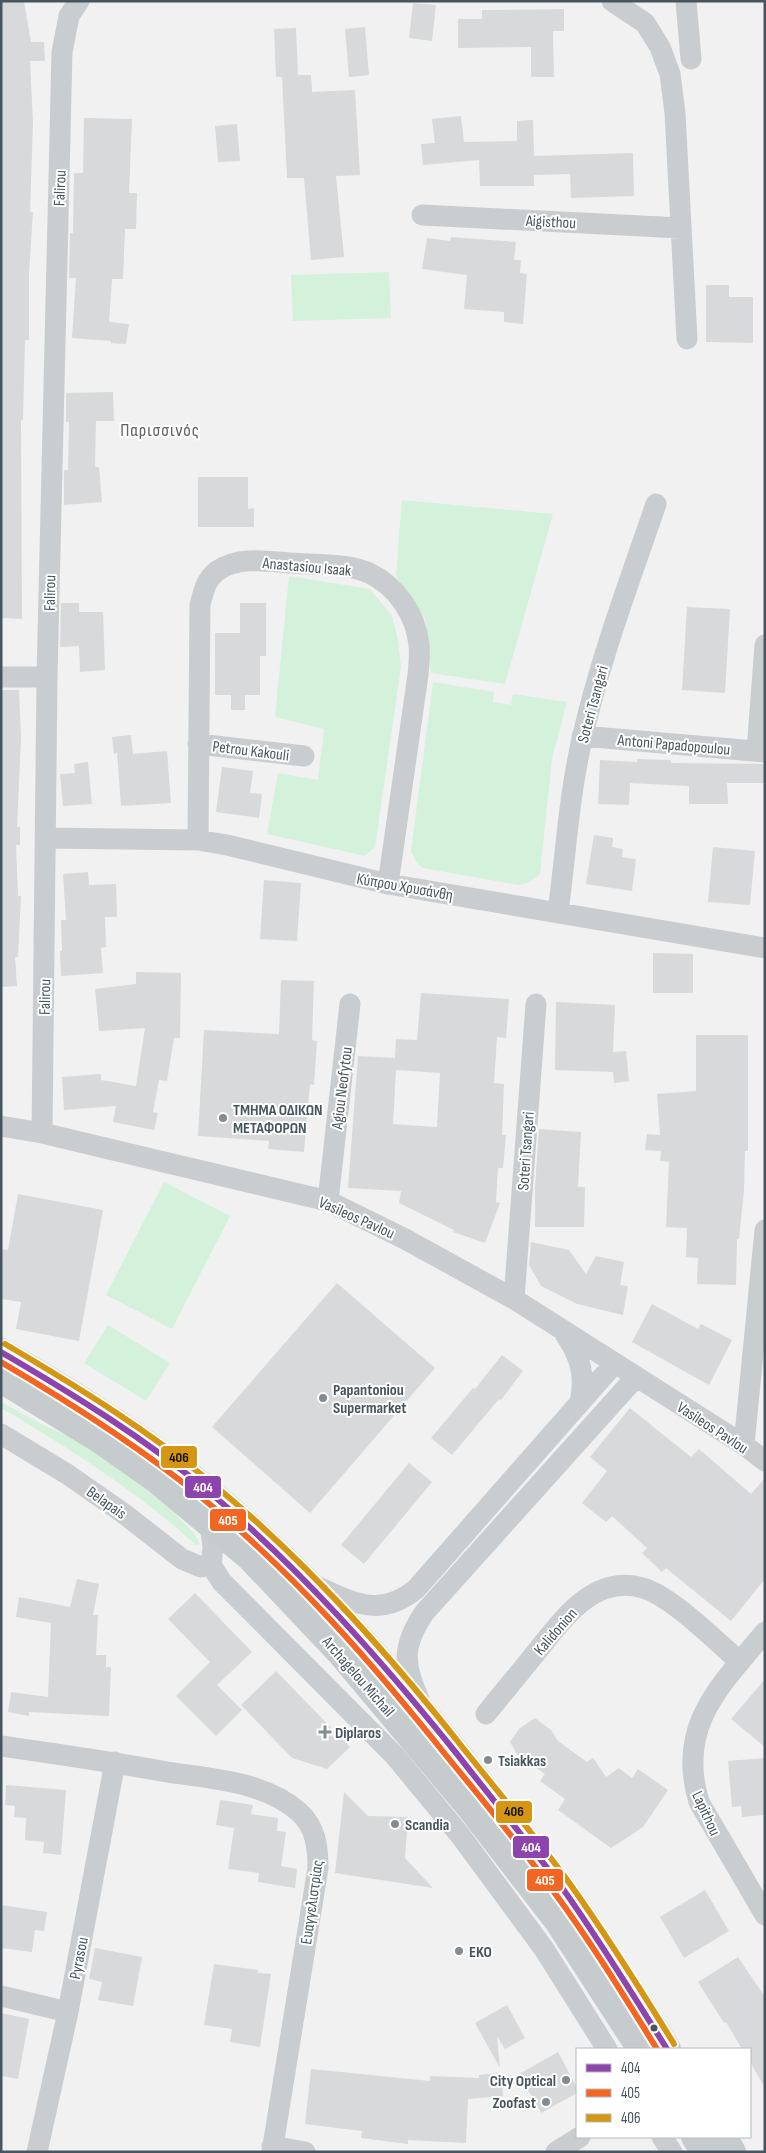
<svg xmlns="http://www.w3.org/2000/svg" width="766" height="2153" font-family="'Sofia Sans Condensed',sans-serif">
  <rect width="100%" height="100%" fill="#f1f1f1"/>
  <path fill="#d4f1dc" d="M389,272L391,318L293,321L291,275Z
    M402,500L553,514L505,684L431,673L425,619L396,576Z
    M289,576L370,589L392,616L398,640L401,667L375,847L365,856L267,834L278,773L318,780L324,729L275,717Z
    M433,682L494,692L493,702L511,705L513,694L567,702L552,759L540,874L530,882L519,885L423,868L417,863L411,851Z
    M164,1182L230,1216L172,1329L106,1295Z
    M108,1325L170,1363L146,1401L84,1363Z
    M1,1402L43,1425L80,1441L164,1503L194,1533L200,1544L196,1545C138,1492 69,1448 1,1408Z"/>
  <path fill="#d7d9da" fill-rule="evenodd" d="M1,1H24L31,42H44L45,61H30L33,123L30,212H33L29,273V340H25L23,420H21L22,619L1,618Z
    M413,3L436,5L432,41L409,38Z
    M564,9V31H553L554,77H531V47L458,48V19H482V10Z
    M365,27L369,75L349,77L345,29Z
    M296,28L298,75H311L312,92L355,90L360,175L336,176L344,257L311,260L304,178H287L282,77H276L274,29Z
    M461,116L464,142L517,141V121L533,120L534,156L633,153L634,196L571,198L570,174L534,175V186H480L479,160L423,165L421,144L435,143L432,119Z
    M84,118L132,119L129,193H137L136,229H125L123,279H112L109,322L129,324L126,344L111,343V341L72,338L76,278H69L70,233H73L74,173H83Z
    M237,124L240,161L218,162L215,126Z
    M451,237L516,242L514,260H521L520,273L527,274L523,324L504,322V312L464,309L467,275L422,269L427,238L450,241Z
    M706,285H729V297H753V343L706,342Z
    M113,392L114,421H96L95,467H99L102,502L64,505V470H68L69,422H66V393Z
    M198,477H248V509L254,508V527H198Z
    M61,603H79V612H103L105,670L80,672L79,646L60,647Z
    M240,603H266V656H260V695H245V710H231V695H215V633H240Z
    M687,607L730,609L725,693L682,690Z
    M1,690H19L21,738L17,827H20V845H16L18,896H21L18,957H15L17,986L1,987Z
    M131,735L133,754L167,751L171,803L121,806L117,753L114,754L112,737Z
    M637,759L671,760V763L765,764V783H727L728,804H689V786L630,783L629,805L598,804L600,760L637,762Z
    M88,762L92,804L63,806L60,774L75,773L74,764Z
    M222,767L253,771L250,793L262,794L259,818L216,812Z
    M594,835L613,838L612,847L623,849L622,857L636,859L632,891L586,884Z
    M713,847L755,851L750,905L708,902Z
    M88,872L89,885L116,884L117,917H105L106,947L101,948L103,973L61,976L60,951H62L61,920H66L63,874Z
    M264,880L301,883L297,941L260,939Z
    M653,953L693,954V993H653Z
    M136,972L181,973L180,1038H174L167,1081L159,1080L153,1112L158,1113L154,1130L113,1122L116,1106L64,1110L62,1077L101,1074V1080L136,1086L145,1028L99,1031L95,989L136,984Z
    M281,980L314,981L312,1040L317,1041L314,1085L310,1084L304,1152L268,1149L269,1141L198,1136L204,1030L279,1034Z
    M421,993L509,999L506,1038L497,1037L494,1083L504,1084L502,1135H506L503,1168H498L496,1202L500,1203L485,1243L453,1232L454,1230L399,1203L401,1191L348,1188L358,1056L395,1058L396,1039L417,1040ZM396,1070L440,1073L437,1127L393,1124Z
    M556,1002L615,1005L613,1052L626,1051L629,1081L614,1083L613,1072L555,1070Z
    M696,1035H748V1151H745L744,1190L739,1239H737L736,1285L697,1284L698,1258L686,1257L687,1228L666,1227L669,1162L660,1161L661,1151L645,1150L647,1134L660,1135L657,1094L696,1091Z
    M539,1129L581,1132L578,1187H585L584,1227H535V1187Z
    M18,1194L103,1210L79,1341L16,1329L21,1302L1,1299V1249L8,1250Z
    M531,1242L569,1250L586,1274L596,1256L624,1262L620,1285L628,1286L623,1315L577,1304L541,1286L529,1265Z
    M337,1283L435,1368L310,1513L212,1427Z
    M652,1304L698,1329L701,1324L732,1340L709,1385L632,1342Z
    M502,1355L523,1371L501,1400L499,1399L452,1455L431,1438L473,1388L475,1389Z
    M630,1408L691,1457L699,1449L751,1494L765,1478V1579L731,1621L666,1568L662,1572L642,1553L647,1548L612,1516L606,1522L582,1503L607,1471L590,1457Z
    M409,1463L432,1482L364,1564L341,1545Z
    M77,1579L99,1584L93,1615H98L96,1655H106V1667H111L109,1716L29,1712V1716L8,1712L11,1692L48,1697L51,1623L16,1617L19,1597L70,1607Z
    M195,1593L252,1652L217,1685L242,1710L216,1736L176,1696L210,1662L168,1619Z
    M276,1671L350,1747L327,1769L292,1758L241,1705Z
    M765,1679V1747L731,1719Z
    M535,1718L551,1730L558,1741L587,1762L593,1758L606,1777L619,1768L632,1778L638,1769L668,1790L643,1827L611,1848L558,1810L565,1799L540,1781L545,1774L517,1754L510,1742L519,1729Z
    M765,1758V1815L742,1817L741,1806L732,1807L728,1761Z
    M6,1785L66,1790L61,1855L43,1853L44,1842L25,1840L26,1818L14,1817L15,1806L5,1805Z
    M344,1792L368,1816L408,1817L405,1858L433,1888L335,1873Z
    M220,1800L253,1805L251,1814L278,1818L277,1831L286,1832L281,1866L297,1869L295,1888L258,1882L259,1873L228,1869L234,1828L216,1825Z
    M705,1890L729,1931L684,1958L660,1917Z
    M1,1905L47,1912L44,1931L35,1930L32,1952L1,1948Z
    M95,1948L142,1957L133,2006L98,2000L102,1982L89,1979Z
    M738,1957L765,1997V2088L750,2062V2049H742L726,2022L724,2023L698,1982Z
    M214,1964L258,1970V1973L271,1974L260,2047L230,2042L232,2029L204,2025Z
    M507,2005L525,2038L505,2049L497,2036L500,2068L475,2023Z
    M1,2013L29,2019L18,2079L1,2076Z
    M558,2052L577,2088V2093L541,2113L519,2074Z
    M311,2069L430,2081V2076L479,2078V2075L501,2073L503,2096L468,2099L466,2143L408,2140V2144L361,2138L362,2131L305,2124Z"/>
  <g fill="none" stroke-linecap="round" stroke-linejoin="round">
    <path stroke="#cacdcf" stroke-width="21" d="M612,1L645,23L660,47L670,74L675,113L687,339
      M686,1L691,59
      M422,215L681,228
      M1,677H47
      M582,736L765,752
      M198,744L304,756
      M757,751L765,645
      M45,838L198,840L227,845L388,884L765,948
      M198,840L200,605C203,593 206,579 217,571C238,556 266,561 290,563C315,565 346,563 369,573C397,586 416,615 419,645C420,655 419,665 418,675L388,884
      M558,912C566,853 569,793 583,735C601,656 630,580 656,504
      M1,1126L42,1133L328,1201L405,1239L514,1299L744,1445L765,1461
      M42,1133L47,677L62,52L69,16L79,1
      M328,1201L350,1004
      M514,1299L536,1004
      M565,1334C580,1356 586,1375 580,1402
      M1,1434L67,1474L123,1513L182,1559L201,1567L211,1565
      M744,1445L765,1230
      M210,1523L213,1547L211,1565L222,1582L395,1756L460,1835L544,1949L607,2049
      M314,1585C352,1602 380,1619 416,1589L614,1364
      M765,1632C720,1686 676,1726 699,1802L765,1915
      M419,1699C403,1664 402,1646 424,1613L636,1377
      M486,1714C502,1694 518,1675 534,1655C561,1622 593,1573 643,1588C671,1596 716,1641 740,1662
      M1,1746C57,1754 112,1762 167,1772C211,1779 264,1781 299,1812C316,1827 318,1848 318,1868L272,2152
      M1,1996L68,2012
      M662,2137L672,2152
      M272,2146L305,2152
      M37,2152L68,2012L115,1762
      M556,2152L580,2137"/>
    <path stroke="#c6cbcd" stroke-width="28" d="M1,1352C74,1394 144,1438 208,1491C304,1571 386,1664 463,1762C500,1809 540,1856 574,1905C606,1952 637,2001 667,2049
      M1,1379L101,1440L156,1479L250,1557L340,1652L470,1807L558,1921L641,2049
      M695,2137L705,2152
      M723,2137L732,2152"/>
    <defs>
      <path id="bus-1" d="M1,1352C73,1394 144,1438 208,1491C301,1569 381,1660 457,1754C492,1799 529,1843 563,1889C600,1941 633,1995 667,2049"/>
      <path id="bus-2" d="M1,1362C71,1403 139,1446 201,1497C294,1573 374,1665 449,1759C485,1803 521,1846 554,1892C591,1942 624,1996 657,2049"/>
      <path id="bus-3" d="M5,1344C78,1387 149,1431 213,1484C307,1562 388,1653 463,1748C499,1793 536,1837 570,1884C607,1936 641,1990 674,2044"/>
    </defs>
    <use href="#bus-1" stroke="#fff" stroke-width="10"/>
    <use href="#bus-2" stroke="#fff" stroke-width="10"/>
    <use href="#bus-3" stroke="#fff" stroke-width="10"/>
    <use href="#bus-1" stroke="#8e44ad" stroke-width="6"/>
    <use href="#bus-2" stroke="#f26522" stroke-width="6"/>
    <use href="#bus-3" stroke="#d49613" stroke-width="6"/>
  </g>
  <g fill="#828c91" stroke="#fff" stroke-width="2">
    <circle cx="223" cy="1118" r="5"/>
    <circle cx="323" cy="1398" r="5"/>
    <path d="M322.5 1724.5h5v5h5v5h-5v5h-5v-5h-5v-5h5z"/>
    <circle cx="488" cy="1760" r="5"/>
    <circle cx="395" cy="1824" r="5"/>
    <circle cx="459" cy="1951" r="5"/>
    <circle cx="566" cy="2080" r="5"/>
    <circle cx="546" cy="2102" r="5"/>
  </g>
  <circle fill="#47565e" stroke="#fff" stroke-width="2" cx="654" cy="2028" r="4.5"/>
  <g text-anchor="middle" stroke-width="4" stroke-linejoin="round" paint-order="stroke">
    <g font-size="16" fill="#47565e" stroke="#fff">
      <text transform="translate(59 188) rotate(-88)" y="6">Falirou</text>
      <text transform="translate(551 221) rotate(3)" y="6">Aigisthou</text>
      <text transform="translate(307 566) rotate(5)" y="6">Anastasiou Isaak</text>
      <text transform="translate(49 593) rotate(-89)" y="6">Falirou</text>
      <text transform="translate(592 704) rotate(-75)" y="6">Soteri Tsangari</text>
      <text transform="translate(674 744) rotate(5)" y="6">Antoni Papadopoulou</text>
      <text transform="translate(251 750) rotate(7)" y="6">Petrou Kakouli</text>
      <text transform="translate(405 886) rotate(10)" y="6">Κύπρου Χρυσάνθη</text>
      <text transform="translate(44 997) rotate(-89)" y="6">Falirou</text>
      <text transform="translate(341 1088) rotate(-83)" y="6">Agiou Neofytou</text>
      <text transform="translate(525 1151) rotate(-86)" y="6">Soteri Tsangari</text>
      <text transform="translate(357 1217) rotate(24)" y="6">Vasileos Pavlou</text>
      <text transform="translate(713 1427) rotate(33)" y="6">Vasileos Pavlou</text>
      <text transform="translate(107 1502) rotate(35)" y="6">Belapais</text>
      <text transform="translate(555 1631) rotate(-49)" y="6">Kalidonion</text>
      <text transform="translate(359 1676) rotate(49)" y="6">Archagelou Michail</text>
      <text transform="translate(707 1813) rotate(65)" y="6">Lapithou</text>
      <text transform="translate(311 1902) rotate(-82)" y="6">Ευαγγελιστρίας</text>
      <text transform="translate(78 1958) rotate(-79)" y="6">Pyrasou</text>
    </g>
    <g font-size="16" font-weight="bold" fill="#47565e" stroke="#fff" text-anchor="start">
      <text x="233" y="1115">ΤΜΗΜΑ ΟΔΙΚΩΝ<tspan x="233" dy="18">ΜΕΤΑΦΟΡΩΝ</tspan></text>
      <text x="333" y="1395">Papantoniou<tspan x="333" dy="18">Supermarket</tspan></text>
      <text x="335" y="1738">Diplaros</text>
      <text x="498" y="1766">Tsiakkas</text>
      <text x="405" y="1830">Scandia</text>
      <text x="469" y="1957">EKO</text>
      <text x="556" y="2086" text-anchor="end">City Optical</text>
      <text x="536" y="2108" text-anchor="end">Zoofast</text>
    </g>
    <g font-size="18" letter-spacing="1" fill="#5c6165" stroke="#fff">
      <text x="160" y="436">Παρισσινός</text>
    </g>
  </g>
  <g stroke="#fff" stroke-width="2">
    <rect x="160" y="1445" width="38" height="24" rx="5" fill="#d49613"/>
    <rect x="184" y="1475" width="38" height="24" rx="5" fill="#8e44ad"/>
    <rect x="209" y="1508" width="38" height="24" rx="5" fill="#f26522"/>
    <rect x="495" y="1800" width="38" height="24" rx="5" fill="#d49613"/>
    <rect x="512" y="1835" width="38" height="24" rx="5" fill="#8e44ad"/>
    <rect x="526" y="1868" width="38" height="24" rx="5" fill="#f26522"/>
  </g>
  <g font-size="14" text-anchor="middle" font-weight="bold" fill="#fff">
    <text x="203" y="1492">404</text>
    <text x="228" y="1525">405</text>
    <text x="531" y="1852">404</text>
    <text x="545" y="1885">405</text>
  </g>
  <g font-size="14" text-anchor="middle" font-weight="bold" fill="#111">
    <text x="179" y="1462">406</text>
    <text x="514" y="1816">406</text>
  </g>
  <rect width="766" height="2153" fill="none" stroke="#47565e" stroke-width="5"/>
  <rect x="576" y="2048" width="175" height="90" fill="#ffffff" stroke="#b5bbbf"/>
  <rect x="586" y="2064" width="25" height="8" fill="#8e44ad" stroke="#b5bbbf"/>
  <text x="621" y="2073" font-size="15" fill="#47565e">404</text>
  <rect x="586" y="2089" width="25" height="8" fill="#f26522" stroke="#b5bbbf"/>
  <text x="621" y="2098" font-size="15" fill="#47565e">405</text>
  <rect x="586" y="2114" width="25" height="8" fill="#d49613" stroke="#b5bbbf"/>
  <text x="621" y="2123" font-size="15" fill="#47565e">406</text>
</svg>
